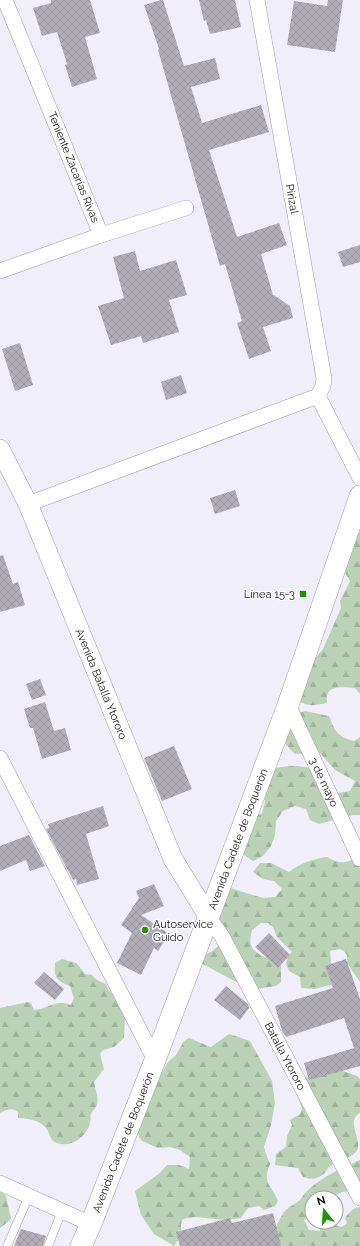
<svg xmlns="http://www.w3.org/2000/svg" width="360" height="1246" font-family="Raleway,sans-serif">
  <defs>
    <pattern id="forest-firs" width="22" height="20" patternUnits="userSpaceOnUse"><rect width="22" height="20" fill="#bbd2b7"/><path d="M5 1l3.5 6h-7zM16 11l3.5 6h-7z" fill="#a0b39d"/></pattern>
    <pattern id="building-cross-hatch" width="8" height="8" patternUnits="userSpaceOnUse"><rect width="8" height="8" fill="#b1aeb8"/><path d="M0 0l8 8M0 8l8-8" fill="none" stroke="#97959d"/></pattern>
  </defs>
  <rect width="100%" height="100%" fill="#f0eef8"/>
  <path fill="url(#forest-firs)" d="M360,532V694L355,688C342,687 324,684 327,703C314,705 307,708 297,699L313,661L323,649L341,608L340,601L350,581L339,562L350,534Z
    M305,711L329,716C335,732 338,737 354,741L360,737V815H353L319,824L310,820L306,809L295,806L283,811L276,821L275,835L271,846L263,856L253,861L244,855L241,844L244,822L262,813L265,802L263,791L270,769C289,766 297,764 316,770L325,792L338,793L350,791L355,781L335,770L320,753L295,754C280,739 280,738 284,718Z
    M327,857C341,865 345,863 360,857V982L347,963C348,956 347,952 340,949L330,951L331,963L336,971L334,984L315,989L301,988L300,977L289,971L286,964L288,956L292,952L277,937L273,927L268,923H261L252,930C248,946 251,950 266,958L272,957L281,965V982L276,986L257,989L248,983H238L199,962L200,956L211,952L225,941L214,929L230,888L263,898L275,897L282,889L274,881L263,879L253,872L260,863H271L289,872C301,863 312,859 327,857Z
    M62,959L76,963L79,966L85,974L92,975L97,980L106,984L109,991L117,997L125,1017L124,1038L114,1047L103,1050L100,1054L104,1069L94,1082C95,1089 99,1097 97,1104C97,1108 92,1110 91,1114C90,1116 91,1120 90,1123C86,1137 72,1148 57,1143C51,1141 50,1136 48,1131C43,1121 29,1118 18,1118V1112C12,1107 6,1110 0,1113V1008L28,1002L31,1003L34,1010C49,1009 54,999 71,1005L74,998L70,986C56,981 54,977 55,963Z
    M229,1034L250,1041L272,1081L275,1103L271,1125L264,1147L266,1154L270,1164C262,1185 271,1183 278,1201L275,1206L264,1210L259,1206L248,1208L241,1218L226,1220L195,1217L183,1219L181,1224V1236L174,1246L154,1234L141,1215L135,1191L160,1173L167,1165H179L189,1169L190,1157L180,1150L170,1147L158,1148L142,1141L139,1137L136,1125L167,1063L176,1055L184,1041L189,1038L211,1047Z
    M335,1068L357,1076L360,1079V1113C346,1121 360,1136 358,1148C355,1158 339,1159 332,1165C324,1170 328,1174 316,1178C312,1180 307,1178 303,1177L298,1168L275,1165L276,1154L286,1147L287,1136L292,1125L290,1120L300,1114L302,1109L296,1090L299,1079Z
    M360,1160V1195L352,1190L339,1193L328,1198H312V1215L304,1220L309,1230L320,1231V1226C329,1221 333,1225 342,1227L347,1223L345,1218C349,1212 353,1208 360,1207V1246H269C273,1235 277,1222 284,1212C289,1206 296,1204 301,1199C303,1196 304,1193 307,1191C321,1177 342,1168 360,1160Z
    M0,1191L6,1196L11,1218L9,1221L0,1228Z"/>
  <path fill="url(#building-cross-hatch)" d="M51,0H90L100,33L85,37L97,79L72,87L65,65L67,64L57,32L42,36L33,8L51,3Z
    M161,0H163L184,66L215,58L220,79L191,87L202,123L261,105L269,132L209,150L237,237L279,223L287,245L261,254L273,295H274L290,306L293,318L263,327L271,351L249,359L237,323L242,321L225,264L220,266L158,50L159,49L144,5Z
    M199,0H235L241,27L210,34L206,20L204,21Z
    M328,0H343L335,52L287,45L294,1L327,6Z
    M360,245V262L343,267L338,252Z
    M135,251L140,271L176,260L187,295L169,300L179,332L143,343L141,336L111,345L98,306L124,298L113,257Z
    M20,343L33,385L15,391L2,349Z
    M181,375L187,393L166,400L161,382Z
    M235,490L240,506L215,514L210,498Z
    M3,555L13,584L18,582L25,605L0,612V556Z
    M40,679L46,695L32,700L26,684Z
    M45,702L54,731L65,728L71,750L42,759L33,728H30L24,709Z
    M174,746L192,789L162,801L144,758Z
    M103,806L109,826L86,834L99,879L77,885L76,879L73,880L46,829L49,828L48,824Z
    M29,835L45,866L30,871L26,860L0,871V846Z
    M154,884L164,906L141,915L169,934L158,951L154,948L141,975L117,963L132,933L121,925L139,898L136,891Z
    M269,933L290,955L278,968L255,947Z
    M346,959L360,999V1066L309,1080L304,1063L354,1048L344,1018L286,1037L282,1031L275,1006L333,988L325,966Z
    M44,972L64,989L55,1000L34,983Z
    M226,986L248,1004L249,1008L240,1020L214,1000Z
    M273,1213L281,1246H180L176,1232L230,1218L232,1223Z
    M21,1229L46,1236L43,1246H14Z"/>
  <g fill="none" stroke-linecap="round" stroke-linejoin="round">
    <defs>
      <path id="service" d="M7,1246L29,1196
        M48,1246L62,1211"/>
      <g id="minor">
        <path id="s1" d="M257,0L324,378L323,386L318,396"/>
        <path d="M101,235L186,208"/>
        <path d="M0,271L101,235L5,0"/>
        <path d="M28,504L318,396L360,478"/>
        <path id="s2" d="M288,705L360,859"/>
        <path d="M0,758L155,1060"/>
        <path id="s3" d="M208,916L223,938L360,1198"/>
        <path d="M0,1183L91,1224"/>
      </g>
      <g id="tertiary">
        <path id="s4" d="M0,449L28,504L173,859L208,916"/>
      </g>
      <g id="secondary">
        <path id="s5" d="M81,1246L91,1224L155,1060L288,705L360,496"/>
      </g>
    </defs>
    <use href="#service" stroke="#a09da7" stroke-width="9"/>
    <use href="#minor" stroke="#a09da7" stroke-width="16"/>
    <use href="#tertiary" stroke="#a09da7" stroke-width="20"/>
    <use href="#secondary" stroke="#a09da7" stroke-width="22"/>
    <use href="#service" stroke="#fff" stroke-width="8"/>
    <use href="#minor" stroke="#fff" stroke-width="15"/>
    <use href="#tertiary" stroke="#fff" stroke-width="19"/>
    <use href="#secondary" stroke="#fff" stroke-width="21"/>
  </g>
  <g fill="#288e0b" stroke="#fff" stroke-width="1.5">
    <rect x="299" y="590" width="8" height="8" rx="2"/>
    <circle cx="145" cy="930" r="4"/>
  </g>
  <g text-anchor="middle" stroke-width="3" stroke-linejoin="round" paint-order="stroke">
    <g font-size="11" fill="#141417" stroke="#fff">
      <text transform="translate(74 167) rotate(68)" y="4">Teniente Zacarías Rivas</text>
      <text dy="4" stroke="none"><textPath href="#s1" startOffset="202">Pirizal</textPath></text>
      <text dy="4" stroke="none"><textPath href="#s4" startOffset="256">Avenida Batalla Ytororo</textPath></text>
      <text dy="4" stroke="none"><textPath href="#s2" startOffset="85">3 de mayo</textPath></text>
      <text dy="4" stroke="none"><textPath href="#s5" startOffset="436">Avenida Cadete de Boquerón</textPath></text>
      <text dy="4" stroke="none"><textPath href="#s3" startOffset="160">Batalla Ytororo</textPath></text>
      <text dy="4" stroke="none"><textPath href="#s5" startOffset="112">Avenida Cadete de Boquerón</textPath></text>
    </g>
    <g font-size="11" fill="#141417" stroke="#fff" text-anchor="end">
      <text x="295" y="598">Línea 15-3</text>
      <text x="153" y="928" text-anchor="start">Autoservice<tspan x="153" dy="13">Guido</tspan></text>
    </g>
  </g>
  <g transform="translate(324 1210) rotate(343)"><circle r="19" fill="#ffffff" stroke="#a1a1a2"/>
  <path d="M0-3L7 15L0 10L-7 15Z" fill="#288e0b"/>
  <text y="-6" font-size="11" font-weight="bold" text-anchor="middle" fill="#141417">N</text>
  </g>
</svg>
